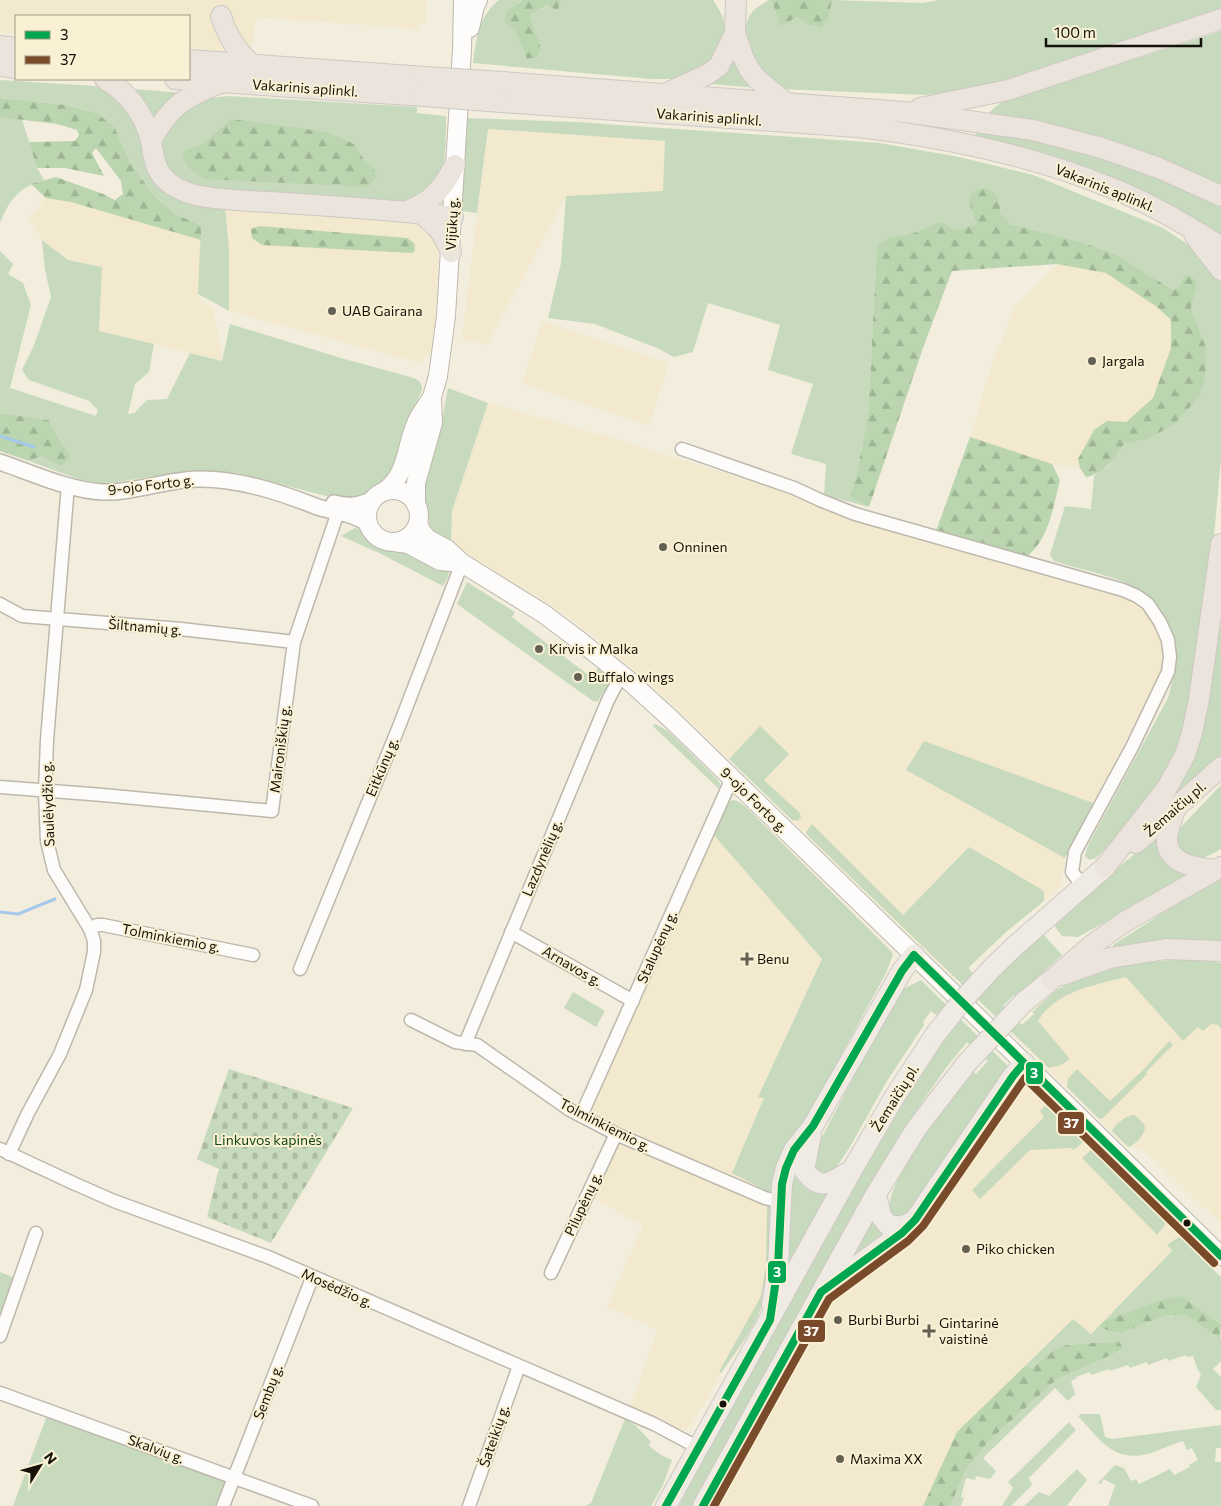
<svg xmlns="http://www.w3.org/2000/svg" width="1221" height="1506" font-family="Commissioner,sans-serif">
  <defs>
    <pattern id="forest-firs" width="22" height="20" patternUnits="userSpaceOnUse" patternTransform="scale(1.25)"><rect width="22" height="20" fill="#bad5af"/><path d="M5 1l3.5 6h-7zM16 11l3.5 6h-7z" fill="#9fb695"/></pattern>
    <pattern id="cemetery-stones" width="16" height="16" patternUnits="userSpaceOnUse" patternTransform="scale(1.25)"><rect width="16" height="16" fill="#c8dabd"/><path d="M2 7V4a2 2 0 0 1 4 0v3zM10 15v-3a2 2 0 0 1 4 0v3z" fill="#abbaa1"/></pattern>
  </defs>
  <rect width="100%" height="100%" fill="#f2eddd"/>
  <path fill="#f2e9cf" d="M0,0H427L426,23H419L418,29L256,17L251,54L189,48V16H16V34L0,33Z
    M488,129L665,140L664,191L566,196L487,345L462,339Z
    M46,198L71,202L201,240L198,299L213,308L223,361L99,331L102,267L68,260L42,240L28,218Z
    M225,208L422,222L439,244L435,333L430,353L420,363L229,311V249Z
    M1057,264L1107,273L1157,307L1171,320L1172,348L1153,398L1126,422L1107,421L1078,459L1080,468L1052,464L970,437L992,365L1016,305Z
    M542,322L669,363L649,425L522,384Z
    M488,403L627,442L797,496L1122,596L1139,606L1149,615L1156,627L1164,647L1165,662L1121,752L1093,803L924,742L906,770L1065,858L1059,889L1006,932L956,980L758,787L760,727L729,759L654,687L614,653L577,623L533,594L451,544L452,511Z
    M713,834L822,959L758,1096L764,1098L732,1173L774,1190L761,1311L738,1350L721,1373L691,1426L684,1430L675,1428L629,1408L658,1330L607,1306L643,1226L594,1198L621,1128L590,1112Z
    M1126,977L1183,1040L1198,1027L1211,1024L1218,1025L1221,1029V1224L1146,1151L1125,1145L1013,1034L1034,1014L1032,1012L1055,991Z
    M1022,1077L1185,1238L1179,1237L1167,1245L1172,1251L1091,1334L1073,1319L957,1432L923,1506H717L819,1324L840,1289Z"/>
  <path fill="#c8dabd" fill-rule="evenodd" d="M499,0H523L518,3L515,29L541,48L530,15L549,5L557,11L562,0H713C728,22 726,27 722,52L685,79H651L473,63C476,40 479,15 499,0Z
    M769,0H772L780,27L798,16L809,25L829,17L832,0L923,3L939,0H1221V11L1008,84L925,95L779,89C760,73 732,36 753,11C757,7 764,3 769,0Z
    M1221,31V185C1149,149 1069,124 989,113L994,108L1005,100L1051,87Z
    M736,45L758,88L711,84Z
    M0,80L94,86L114,91L136,116L146,161L225,208L229,249V311L198,294L201,225L175,214L154,196L130,162L114,126L96,113L66,105L0,98Z
    M134,89L183,93L156,123Z
    M228,96L417,107V113L446,116C446,128 446,158 443,167C437,186 419,196 402,203L208,189C200,186 189,185 182,181C161,169 159,147 163,126L197,100ZM231,119L356,145L364,160L373,167L368,187L341,185L186,149L201,145Z
    M0,117L22,119L37,168L44,180C18,188 10,199 0,223Z
    M465,118L576,122L880,143L959,157L1033,175L1163,228L1190,246L1211,266L1221,283V459L1209,592L1189,730L1142,812L1096,858L1089,860L1085,856L1088,845L1168,698C1177,665 1181,643 1162,613C1157,605 1150,596 1142,591C1118,576 1081,570 1054,561L1050,555L1065,506L1091,509L1094,476L1108,466L1124,444L1146,440L1175,424L1198,398L1206,347L1191,308L1196,290L1180,286L1173,290L1117,255L1082,242L1010,224L1001,214L999,197L970,205L976,224L956,230L940,221L914,233L890,237L877,245L868,416L855,481L849,495L869,507L824,495L826,464L791,454L813,384L768,370L780,325L708,303L693,352L674,357L657,348L595,324L548,318L561,263L566,196L663,191L665,141L488,129L477,213L462,211Z
    M978,132L1031,138L1132,166L1221,203V239L972,137Z
    M42,240L68,260L102,267L99,331L154,344L149,372L135,384L128,414L134,413L147,400L167,399L190,353L222,361L230,324L341,358L414,378L420,382L422,387L421,393L411,412L391,472L385,479L362,495L352,499L330,497L237,473L195,470L104,484L81,480L29,461L42,456H71L59,439L49,420L0,413V251L13,264L8,274L23,283L31,305L10,388L96,416L98,410L89,401L29,380L22,370L34,345L51,297L45,270Z
    M448,388L488,403L452,511L451,544L434,535L430,529L427,507L424,496V486L441,426Z
    M355,528L361,530L375,543L383,548L405,550L449,572L448,577L443,586L381,554L341,536Z
    M467,582L515,612L512,617L591,677L598,668L610,679V682L597,702L593,701L457,604Z
    M1214,626H1221V756L1164,809Z
    M655,724L668,731L718,780L720,784L719,789L653,726Z
    M760,726L789,754L764,780L800,813L801,817L798,821L792,820L729,759Z
    M924,741L1093,803L1065,858L906,770Z
    M1221,785V849C1201,860 1199,861 1179,849L1176,839L1180,828Z
    M732,800L737,801L745,806L891,951L893,955L886,973L803,1125L774,1190L769,1192L732,1173L764,1098L758,1097L822,959L713,834L725,806Z
    M812,824L903,915L969,847L1041,889L1044,892V901L1006,932L968,968L986,988L1041,932L1062,955L1016,997L1014,995L1003,1006L1022,1025L1034,1014L1032,1012L1055,991L1072,981L1105,966L1195,958L1221,963V1029L1218,1025L1211,1024L1203,1031L1198,1027L1183,1041L1126,977C1095,985 1056,991 1038,1021L1070,1059L1061,1065L1049,1068L807,835L806,832Z
    M1159,834C1164,860 1164,865 1188,876L1078,937L1062,936L1055,927L1058,917Z
    M1221,880V946L1116,950L1113,945L1181,901Z
    M921,980L1009,1067L906,1219L891,1216C878,1187 954,1096 974,1072L976,1074L988,1061L967,1042L945,1069L898,1138L694,1506H679L705,1456L713,1437L889,1118L941,1040L944,1041L952,1028L931,1011L923,1022L924,1025L887,1081L851,1145L832,1174L818,1177L812,1162L821,1139L888,1011L903,989Z
    M573,992L605,1011L596,1027L564,1008Z
    M1169,1041L1173,1045L1146,1072L1147,1074L1103,1118L1099,1119L1067,1087L1068,1079L1077,1069L1110,1101L1143,1070Z
    M1046,1105H1050L1084,1139L1083,1142L1074,1150L1071,1148L1030,1150L980,1199L972,1190L1044,1117L1040,1111Z
    M1132,1115H1135L1144,1124L1145,1128C1144,1136 1135,1145 1128,1147L1112,1131C1115,1124 1125,1117 1132,1115Z
    M1095,1149L1166,1219L1165,1225L1157,1235L1082,1158L1091,1150Z
    M792,1163C799,1182 808,1201 832,1189L788,1271L785,1261Z
    M767,1203L774,1208C772,1233 772,1266 767,1289C761,1320 739,1348 721,1373L719,1372L761,1296L766,1265Z
    M872,1214L894,1235L842,1272Z
    M1179,1237C1186,1238 1189,1240 1190,1247L1221,1277V1324L1181,1296L1104,1321L1172,1251L1167,1245Z
    M0,1272L15,1278L0,1322Z
    M1166,1315L1187,1316L1220,1339L1221,1338V1361L1213,1369L1221,1377V1410H1216L1196,1387L1201,1375L1197,1368L1193,1356L1187,1357L1186,1355L1168,1361L1167,1358L1148,1365L1147,1362L1130,1368L1128,1365L1110,1371L1109,1369L1091,1375L1090,1372L1076,1377V1379L1071,1381L1075,1394L1068,1401L1055,1388L983,1458L996,1471L990,1479L976,1476L975,1480L966,1478L961,1497L964,1498L961,1506H950L966,1469L989,1441L1056,1380L1124,1349L1117,1341L1066,1345L1055,1349L1032,1368L1025,1366L1073,1319L1091,1334L1099,1326L1109,1331L1122,1333Z
    M48,1413L227,1483L218,1506H13Z
    M1082,1414H1100L1105,1437L1112,1439L1221,1425V1448H1216L1215,1462H1221V1506H1108L1115,1485L1103,1479L1101,1484L1098,1483L1115,1465L1124,1468L1131,1481L1136,1479L1139,1484L1170,1469L1174,1475L1190,1467L1189,1465L1198,1460L1192,1448L1187,1450L1183,1441C1171,1444 1159,1451 1147,1454C1113,1463 1098,1437 1078,1416Z
    M625,1419L636,1426L650,1441L649,1446L661,1455L672,1460L663,1485L651,1506H585L591,1503Z
    M1069,1422L1076,1430L1029,1478L1032,1485L1011,1506H1002L1013,1488L1008,1482Z
    M1077,1469L1087,1480L1074,1496L1067,1506H1024L1039,1492L1049,1496Z"/>
  <path fill="url(#forest-firs)" d="M523,0H562L557,11L548,5L530,15L541,48L537,57L527,59L515,29L505,23L506,12Z
    M772,0H832L829,17L821,27L809,25L797,17L780,27Z
    M0,98L66,105L96,113L114,126L130,162L154,196L175,214L201,225V240L71,202L46,198L31,184L56,177L103,194L115,200L123,194L121,181L96,148L92,153L104,176L65,168H37L29,142L75,141L79,135L77,130L57,124L0,117Z
    M231,119L327,132L356,145L364,160L373,167L377,176L368,187L205,179C194,173 186,168 182,156L186,149L201,145Z
    M977,189H988L999,197L1001,214L1010,224L1082,242L1117,255L1173,290L1180,286L1184,276H1191L1196,281V290L1191,308L1206,347L1205,379L1198,398L1175,424L1146,440L1124,444C1114,458 1105,474 1086,477L1080,468L1078,459L1094,430L1107,421L1126,422L1153,398L1171,348V320L1157,307L1106,273L1057,264L952,271L924,345L869,507L849,496L855,481L868,416L877,245L890,237L914,233L940,221L956,230L976,224L970,205L969,196Z
    M259,226L407,238L414,243L415,251L412,253L262,245L252,238L251,229Z
    M0,413L49,420L59,439L71,456L61,466L42,456L29,461L0,451Z
    M970,437L1052,464L1060,480C1053,507 1049,541 1025,558L936,531Z
    M1181,1296L1221,1324L1220,1339L1187,1316L1166,1315L1122,1333L1109,1331L1099,1326L1104,1321L1162,1300Z
    M1118,1341L1124,1349L1056,1380L989,1441L966,1469L950,1506H923L957,1432L1025,1366L1032,1368L1055,1349L1066,1345Z"/>
  <path fill="url(#cemetery-stones)" d="M229,1069L353,1108L271,1243L207,1217L219,1169L197,1159Z"/>
  <g fill="none" stroke-linecap="round" stroke-linejoin="round">
    <path stroke="#a6c9eb" stroke-width="3" d="M0,436L34,447
      M0,912L18,914L55,899"/>
    <defs>
      <path id="minor" d="M682,449L794,488L820,500L855,514L1123,590L1137,596L1148,604L1160,622L1168,640L1170,657L1168,672L1132,747L1075,852L1072,872L1083,886
        M0,604L22,616L181,629L294,642
        M0,787L103,795L272,811L294,642L338,512L345,506
        M90,929L97,925H103L253,955
        M511,932L633,1001
        M300,969L398,729L462,563
        M411,1020L455,1042L477,1045L570,1110L616,1134L765,1198L781,1202
        M465,1044L608,700L622,674
        M581,1116L732,778
        M0,1149L73,1183L114,1201L268,1257L654,1424L699,1448
        M9,1154L28,1113L60,1054L86,990L94,952V941L90,929L54,870L47,841L45,791L47,740L68,485
        M551,1273L616,1134
        M0,1336L36,1233
        M0,1393L312,1506
        M223,1506L312,1278
        M469,1506L519,1366"/>
      <path id="tertiary" d="M0,462C32,473 69,490 102,492C134,493 165,480 197,479C237,478 279,492 315,506C333,513 353,512 369,525
        M334,503C349,507 360,506 374,498"/>
      <path id="secondary" d="M470,28L475,6L478,0
        M367 516a26 26 0 1 1 52 0a26 26 0 1 1-52 0Z
        M385,491C410,472 405,442 419,417C423,410 428,404 432,397
        M416,505V483L433,423L432,397L438,376L446,316L462,50L463,0
        M418,522L421,531L428,539L447,549L462,563L544,614L580,641L627,679L672,720L914,955L1221,1256
        M394,542L408,544L440,561L462,563"/>
      <path id="primary" d="M993,967L1015,946L1105,867
        M1023,1003L1051,980
        M811,1135L804,1170C821,1193 831,1182 852,1170
        M876,1194L881,1216L888,1225L902,1227L915,1220
        M827,1288L902,1233L915,1220L1013,1076L1024,1063
        M772,1305L778,1266L782,1184L786,1168L794,1150L813,1126L902,971L914,955
        M666,1506L852,1170L895,1096L935,1035
        M703,1506L876,1194L916,1129L966,1064"/>
      <path id="trunk" d="M736,0L735,33L743,57L749,69L757,79L786,103
        M221,16C228,38 236,49 252,65
        M0,46L16,48
        M189,60L425,77
        M0,66L16,68
        M105,79C129,93 144,113 151,141C154,157 154,170 168,182C175,188 185,192 195,195C225,201 256,201 286,203C342,207 398,210 453,217
        M175,79L424,96
        M502,82L904,112L1033,130L1102,148L1159,168L1221,196
        M667,93L708,74L719,66L735,33
        M501,102L857,127C945,137 1032,155 1114,189C1152,204 1187,225 1221,247
        M920,108L1008,90L1221,19
        M151,141C170,106 183,98 220,83
        M406,212C433,200 441,191 455,165
        M420,213C437,225 443,233 451,252
        M1195,236L1221,270
        M1175,810C1172,819 1167,830 1167,840C1167,865 1198,868 1216,870
        M1136,843L1157,825L1221,767
        M1105,867L1167,788L1185,755L1192,733L1199,699L1221,544
        M1062,975L1110,958L1166,949L1221,951
        M1051,980L1093,944L1126,921L1221,867"/>
    </defs>
    <use href="#minor" stroke="#bcb8ac" stroke-width="15"/>
    <use href="#tertiary" stroke="#bcb8ac" stroke-width="18"/>
    <use href="#secondary" stroke="#bcb8ac" stroke-width="20"/>
    <use href="#primary" stroke="#ccc9c2" stroke-width="22"/>
    <use href="#trunk" stroke="#ccc9c2" stroke-width="22"/>
    <use href="#minor" stroke="#fdfcfa" stroke-width="12"/>
    <use href="#tertiary" stroke="#fdfcfa" stroke-width="15"/>
    <use href="#secondary" stroke="#fdfcfa" stroke-width="18"/>
    <use href="#primary" stroke="#efeae3" stroke-width="20"/>
    <use href="#trunk" stroke="#eae4dc" stroke-width="20"/>
    <defs>
      <path id="primary-bridge" d="M935,1035L961,1002L993,967
        M966,1064L1023,1003"/>
      <path id="trunk-bridge" d="M425,77L502,82
        M424,96L501,102"/>
    </defs>
    <use href="#primary-bridge" stroke="#ccc9c2" stroke-width="22" stroke-linecap="butt"/>
    <use href="#trunk-bridge" stroke="#ccc9c2" stroke-width="22" stroke-linecap="butt"/>
    <use href="#primary-bridge" stroke="#efeae3" stroke-width="20"/>
    <use href="#trunk-bridge" stroke="#eae4dc" stroke-width="20"/>
    <defs>
      <path id="bus-1" d="M666,1506L770,1320L778,1266L782,1184L786,1168L794,1150L813,1126L902,971L914,955L1221,1256
        M703,1506L821,1292L902,1233L915,1220L1013,1076L1024,1063"/>
      <path id="bus-2" d="M714,1506L829,1299L908,1241L923,1226L1025,1078L1214,1263"/>
    </defs>
    <use href="#bus-1" stroke="#faf1d5" stroke-width="11"/>
    <use href="#bus-2" stroke="#faf1d5" stroke-width="11"/>
    <use href="#bus-1" stroke="#00a651" stroke-width="8"/>
    <use href="#bus-2" stroke="#7a4b2a" stroke-width="8"/>
  </g>
  <g fill="#635f53" stroke="#faf1d5" stroke-width="2">
    <circle cx="332" cy="311" r="5"/>
    <circle cx="1092" cy="361" r="5"/>
    <circle cx="663" cy="547" r="5"/>
    <circle cx="539" cy="649" r="5"/>
    <circle cx="578" cy="677" r="5"/>
    <path d="M744.5 951.5h5v5h5v5h-5v5h-5v-5h-5v-5h5z"/>
    <circle cx="966" cy="1249" r="5"/>
    <circle cx="838" cy="1320" r="5"/>
    <path d="M926.5 1323.5h5v5h5v5h-5v5h-5v-5h-5v-5h5z"/>
    <circle cx="840" cy="1459" r="5"/>
  </g>
  <g fill="#161209" stroke="#faf1d5" stroke-width="2">
    <circle cx="1187" cy="1223" r="4.5"/>
    <circle cx="723" cy="1404" r="4.5"/>
  </g>
  <g text-anchor="middle" stroke-width="4" stroke-linejoin="round" paint-order="stroke">
    <g font-size="14" fill="#161209" stroke="#faf1d5">
      <text transform="translate(305 88) rotate(4)" y="5">Vakarinis aplinkl.</text>
      <text transform="translate(709 117) rotate(4)" y="5">Vakarinis aplinkl.</text>
      <text transform="translate(1105 188) rotate(22)" y="5">Vakarinis aplinkl.</text>
      <text transform="translate(452 224) rotate(-87)" y="5">Vijūkų g.</text>
      <text transform="translate(151 485) rotate(-7)" y="5">9-ojo Forto g.</text>
      <text transform="translate(145 627) rotate(5)" y="5">Šiltnamių g.</text>
      <text transform="translate(280 749) rotate(-83)" y="5">Maironiškių g.</text>
      <text transform="translate(382 767) rotate(-67)" y="5">Eitkūnų g.</text>
      <text transform="translate(754 800) rotate(44)" y="5">9-ojo Forto g.</text>
      <text transform="translate(48 804) rotate(-92)" y="5">Saulėlydžio g.</text>
      <text transform="translate(1175 809) rotate(-41)" y="5">Žemaičių pl.</text>
      <text transform="translate(542 858) rotate(-67)" y="5">Lazdynėlių g.</text>
      <text transform="translate(171 938) rotate(11)" y="5">Tolminkiemio g.</text>
      <text transform="translate(657 947) rotate(-66)" y="5">Stalupėnų g.</text>
      <text transform="translate(572 966) rotate(30)" y="5">Arnavos g.</text>
      <text transform="translate(895 1098) rotate(-58)" y="5">Žemaičių pl.</text>
      <text transform="translate(605 1125) rotate(27)" y="5">Tolminkiemio g.</text>
      <text transform="translate(583 1204) rotate(-65)" y="5">Pilupėnų g.</text>
      <text transform="translate(337 1288) rotate(24)" y="5">Mosėdžio g.</text>
      <text transform="translate(268 1392) rotate(-69)" y="5">Sembų g.</text>
      <text transform="translate(494 1436) rotate(-71)" y="5">Šateikių g.</text>
      <text transform="translate(156 1449) rotate(20)" y="5">Skalvių g.</text>
    </g>
    <g font-size="14" fill="#161209" stroke="#faf1d5" text-anchor="start">
      <text x="342" y="316">UAB Gairana</text>
      <text x="1102" y="366">Jargala</text>
      <text x="673" y="552">Onninen</text>
      <text x="549" y="654">Kirvis ir Malka</text>
      <text x="588" y="682">Buffalo wings</text>
      <text x="757" y="964">Benu</text>
      <text x="976" y="1254">Piko chicken</text>
      <text x="848" y="1325">Burbi Burbi</text>
      <text x="939" y="1328">Gintarinė<tspan x="939" dy="16">vaistinė</tspan></text>
      <text x="850" y="1464">Maxima XX</text>
    </g>
    <g font-size="14" fill="#114811" stroke="#faf1d5">
      <text x="268" y="1145">Linkuvos kapinės</text>
    </g>
  </g>
  <g stroke="#faf1d5" stroke-width="2">
    <rect x="1025" y="1061" width="19" height="24" rx="5" fill="#00a651"/>
    <rect x="1057" y="1111" width="28" height="24" rx="5" fill="#7a4b2a"/>
    <rect x="767" y="1260" width="20" height="24" rx="5" fill="#00a651"/>
    <rect x="797" y="1319" width="29" height="24" rx="5" fill="#7a4b2a"/>
  </g>
  <g font-size="14" text-anchor="middle" font-weight="bold" fill="#fff">
    <text x="1034" y="1078">3</text>
    <text x="1071" y="1128">37</text>
    <text x="777" y="1277">3</text>
    <text x="811" y="1336">37</text>
  </g>
  <rect x="15" y="15" width="175" height="65" fill="#faf1d5" stroke="#9f9883"/>
  <rect x="25" y="31" width="25" height="8" fill="#00a651" stroke="#9f9883"/>
  <text x="60" y="40" font-size="15" fill="#161209">3</text>
  <rect x="25" y="56" width="25" height="8" fill="#7a4b2a" stroke="#9f9883"/>
  <text x="60" y="65" font-size="15" fill="#161209">37</text>
  <g transform="translate(40 1466) rotate(53)" stroke="#faf1d5" stroke-width="4" paint-order="stroke">
  <path d="M0-4L9 19L0 12L-9 19Z" fill="#161209"/>
  <text y="-8" font-size="14" font-weight="bold" text-anchor="middle" fill="#161209">N</text>
  </g>
  <path d="M1046 38v8h155v-8" fill="none" stroke="#161209" stroke-width="2.5"/>
  <text x="1054" y="38" font-size="15" fill="#161209" stroke="#faf1d5" stroke-width="4" paint-order="stroke">100 m</text>
</svg>
